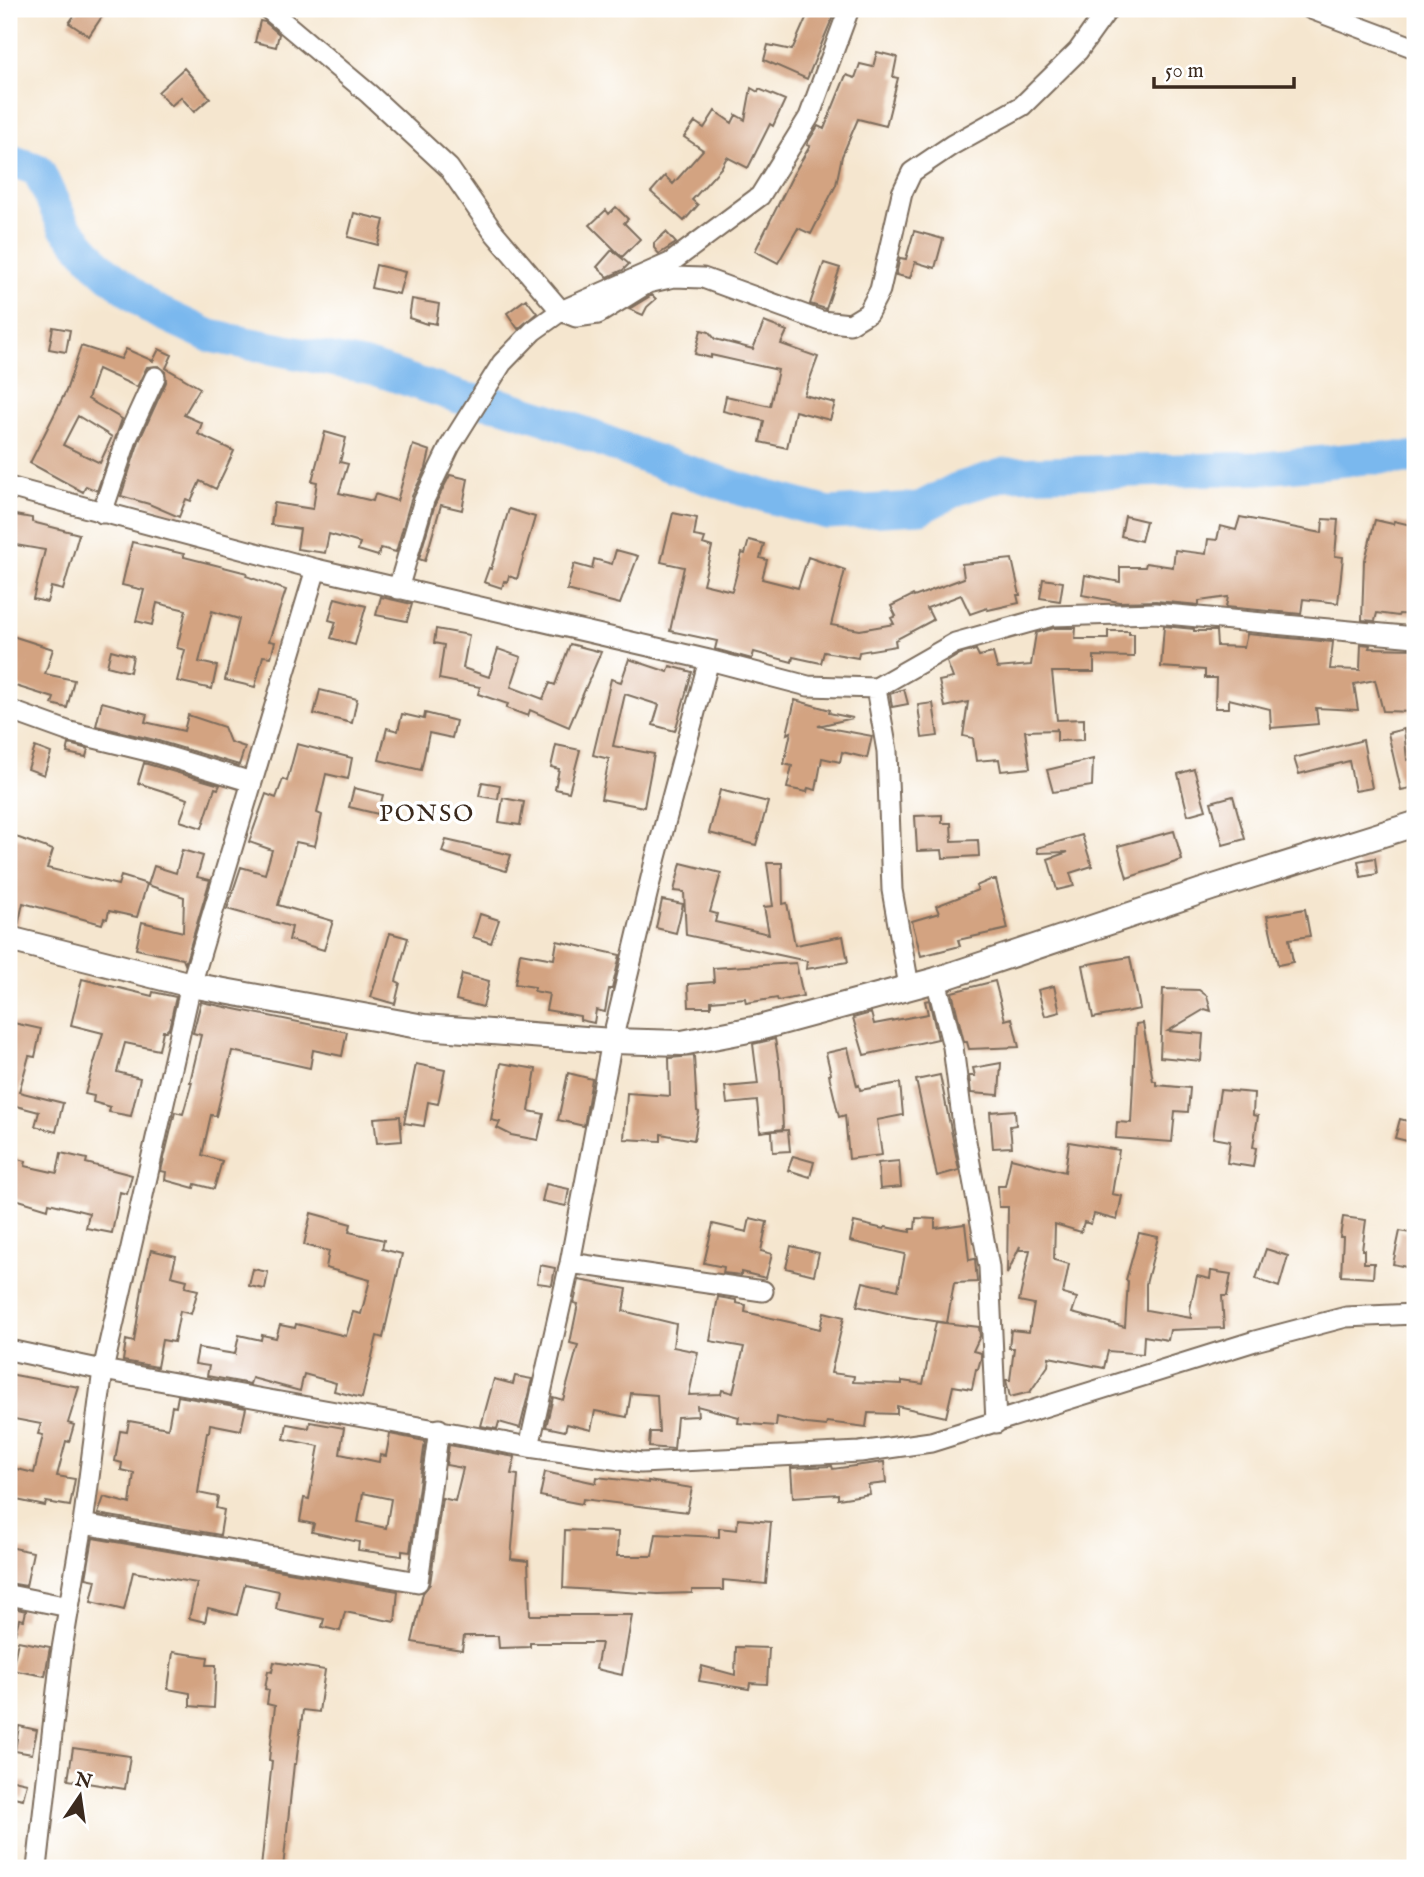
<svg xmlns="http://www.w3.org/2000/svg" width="1424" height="1877" font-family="'IM FELL English',serif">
  <rect width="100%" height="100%" fill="#fff"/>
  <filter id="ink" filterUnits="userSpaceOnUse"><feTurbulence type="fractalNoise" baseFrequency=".0143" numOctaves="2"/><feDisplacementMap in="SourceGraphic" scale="14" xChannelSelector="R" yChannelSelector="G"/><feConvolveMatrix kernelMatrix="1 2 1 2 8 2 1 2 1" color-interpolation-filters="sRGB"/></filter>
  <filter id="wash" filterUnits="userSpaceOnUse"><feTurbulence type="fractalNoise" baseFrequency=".00686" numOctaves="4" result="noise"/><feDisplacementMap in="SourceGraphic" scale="28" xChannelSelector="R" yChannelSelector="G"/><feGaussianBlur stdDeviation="1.57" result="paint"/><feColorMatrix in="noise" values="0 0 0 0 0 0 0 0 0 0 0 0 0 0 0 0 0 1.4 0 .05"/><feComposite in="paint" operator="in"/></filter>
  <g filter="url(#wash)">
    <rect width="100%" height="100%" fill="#f5e6cf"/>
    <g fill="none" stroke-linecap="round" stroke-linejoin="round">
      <path stroke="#7ab8ee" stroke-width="33" d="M9,160L38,170L64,226L100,267L152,309L210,336L372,368L462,398L502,405L547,419L650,459L740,489L828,513L920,508L957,489L1005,474L1265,468L1365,458H1415"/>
    </g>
    <g id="blocks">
      <path fill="#d3a381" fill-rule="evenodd" d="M79,9H107L89,36L69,23Z
        M810,9L834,14L807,79L764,60L768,45L792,50Z
        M260,21L265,22L279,34L276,47L255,42Z
        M877,52L897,57L893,77L898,78L886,126L858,119L842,156L836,185L811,234L798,228L778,263L755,251L794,173L810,146L807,145L808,142L818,126L824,129L846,75L855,78L860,64L873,67Z
        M184,68L210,98L194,112L181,97L171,106L158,92Z
        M751,88L758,92L759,89L785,100L773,126L770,124L748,168L727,157L721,168L692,200L698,205L684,221L651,192L665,176L673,184L703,150L684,137L695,122L704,128L715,111L732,123L736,115L745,120Z
        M616,207L628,219L624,223L640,239L622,257L590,225L606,210L609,214Z
        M354,213L384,220L378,245L348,237Z
        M914,231L943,239L935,268L915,262L910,278L896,275L900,258L906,259Z
        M666,232L676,243L659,254L654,248V243Z
        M612,250L629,264L623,270L608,277L597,267Z
        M824,263L840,268L826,309L810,304Z
        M376,265L405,272L399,294L371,288Z
        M652,295L656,299L647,307L643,315L629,309Z
        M412,299L439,304L436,324L427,322V324L409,318Z
        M526,299L537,313L518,329L507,313Z
        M764,322L787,331L781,344L818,357L804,395L835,403L830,420L795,411L787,448L760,442L764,421L723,411L726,396L770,406L778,370L711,355V358L695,354L701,330L709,332L715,339L753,349Z
        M53,327L70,330L66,352L49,349Z
        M81,346L121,359L126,349L153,361L159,349L172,355L166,368L200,388L184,415L202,423L198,434L234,451L216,489L200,481L191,501L186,499L179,517L149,504L121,496L139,441L166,382L165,371L159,366L147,367L137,387L98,369L88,399L122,419L97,491L86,486L83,492L30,463L66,391ZM78,416L112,437L100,463L63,445Z
        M325,432L346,438L340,462L348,464L339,493L373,501L375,494L397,501L413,445L430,451L426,468L412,496L396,552L381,548L378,556L358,550L360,543L329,534L325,553L297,549L300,529L271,525L274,503L313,509L317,482L312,481Z
        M450,475L468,479L462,510L441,505L425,561L419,559L435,504Z
        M509,509L535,517L517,579L509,576L507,582L504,581L502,588L484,582L489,568L491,569Z
        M673,513L697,518L694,536L705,538L703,544L712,547L703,584L732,591L742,553L745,554L749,540L764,544L760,558L767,560L762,579L798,588L808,557L845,570L831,625L860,630L894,624L891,618L896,616L891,606L913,595L914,597L964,578L962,564L1012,559L1020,595H1017L1019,603L988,610L987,608L970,614L961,595L927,608L933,620L895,640L896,646L859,652L858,658L824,652L821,663L793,657L792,662L754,652L752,659L715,649L717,641L670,631L684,567L661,562Z
        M15,515L32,518V522L79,534L63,590L51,587L47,602L33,599L45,550L10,544Z
        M1125,516L1146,521L1141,541L1121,536Z
        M1240,517L1322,533L1323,519L1338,520L1335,556L1343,557L1338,603L1303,599L1301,614L1226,607L1228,597L1199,601V605L1156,601L1119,602L1082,595L1085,575L1120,582V567H1145L1146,563L1173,567L1175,550L1206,554L1208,539L1217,540L1220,526L1236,530Z
        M1375,520L1393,524L1394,521L1415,526V615L1399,614L1398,616L1377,613L1375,621L1362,620L1364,560H1365Z
        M132,542L184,554V557L247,573L246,576L286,590L269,641L275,642L271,657L263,656L255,687L225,680L239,619L212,611L199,662L217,666L212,689L177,681L185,650L177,648L186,610L157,603L152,625L136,621L144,590L122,585Z
        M616,550L638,556L620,604L567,590L574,564L592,569L594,559L612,564Z
        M1043,579L1063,582L1060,601L1040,598Z
        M381,597L412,604L407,621L376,615Z
        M335,598L366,606L355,645L331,638L336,622L329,620Z
        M1164,626L1194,629V631H1216L1217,646L1244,647L1247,634L1333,642L1330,669L1360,670L1361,644L1370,645L1369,648L1415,649V712L1383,711L1375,680L1354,684L1358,710L1316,708L1318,724L1271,728L1270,709L1229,699V708H1215L1216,678H1205V670L1161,667Z
        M1054,628H1076L1075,639H1108V631H1129V634H1134V657L1094,656V672H1052L1057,720L1084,719V740L1057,741V728L1056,730L1025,731L1030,768L1001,771L999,759L976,761L973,738L963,736L968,702L945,707L939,681L953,678L947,662L960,654L976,650L979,656L993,653L997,668L1031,665L1036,633Z
        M436,629L469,635L463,668L489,677L498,649L521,657L511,687L543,699L550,683L555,685L570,644L601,652L569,727L530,710L528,716L506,708L508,704L478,694L480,687L439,679L444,645L434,643Z
        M9,635L53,649L45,674L74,680L67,708L52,704L54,698L9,684Z
        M111,650L133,656L130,672L107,666Z
        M629,659L668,672L670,666L692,672L675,731L653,725L659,705L625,694L613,746L654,754L644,807L601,799L609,759L593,755L611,679L621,682Z
        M904,689L908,704L892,707L890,694Z
        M320,690L357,699L352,723L314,714Z
        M795,700L830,710L829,713L853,718L818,726L872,736L867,758L842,752L840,762L822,758L816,790L808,788L807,792L787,788L792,766L784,764L791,732L787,734Z
        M102,702L147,714L145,722L184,731L188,715L224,727L230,742L245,747L239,765L155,740L96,726Z
        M933,703L938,736L922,738L918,705Z
        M425,713L456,721L452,738L429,733L421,770L379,760L387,728L398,731L402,714L424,719Z
        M1404,729L1407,760L1415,758V787L1401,790L1388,733Z
        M1363,740L1372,788L1355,791L1349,761L1299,774L1294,758Z
        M69,744L88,749L86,757L67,753Z
        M297,744L352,758L348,779L326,774L317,813L322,815L315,846L296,842L278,905L333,921L324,950L289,940L292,927L227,909L241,867L265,874L272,850L249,842L266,794L276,798L283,779L287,781Z
        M556,745L580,750L569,792L555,789L559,769L551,767Z
        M35,747L51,753L44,775L28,769Z
        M1093,759L1092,786L1053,792L1047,770Z
        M144,763L220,785L218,789L215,788L202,828L180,821L188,799L138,783Z
        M1194,769L1206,810L1188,815L1178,774Z
        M482,782L500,785L498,799L479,796Z
        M354,788L383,795L378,814L349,807Z
        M720,790L768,802L756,845L709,833Z
        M1233,796L1245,839L1223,845L1211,802Z
        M503,798L524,802L520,825L499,822Z
        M942,815V823H951L952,841L978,840L979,856L943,858L942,850L917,851L915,816Z
        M1174,831L1182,860L1127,878L1118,846Z
        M1082,835L1092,866L1070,873L1074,886L1057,890L1048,859L1068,852L1038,853L1037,848Z
        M16,837L53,850L47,868L118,885L121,876L147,884L137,917L109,911L107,919L104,918L102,924L23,903L18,926L9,925V854Z
        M446,840L511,855L506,871L442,852Z
        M182,850L203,856L197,877L210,880L185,964L183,959L136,949L142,922L183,932L184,897L148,885L154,866L176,873Z
        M1375,858L1377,874L1361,877L1358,861Z
        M681,863L721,873L710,912L717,914L715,922L769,934L764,907L773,906L767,863H782L783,904L787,903L795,945L843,936L848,962L806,969L807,961L686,935L684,892L674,891Z
        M990,880H996L1008,929L958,940L960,946L921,956L912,921L939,913L936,906L978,890L976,886Z
        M662,900L683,904L676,933L656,928Z
        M1305,909L1310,936L1289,939L1293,962L1278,965L1267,916Z
        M480,914L499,920L491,943L473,937Z
        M390,933L408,938L396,981L400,983L395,1004L371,997Z
        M557,941L620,955L612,989H609L605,1012L596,1010L594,1023L580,1020V1016L546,1010L549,994L534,991L535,987L515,984L520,953L554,959Z
        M1130,957L1140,1009L1093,1018L1083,965Z
        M796,963L803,996L778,1001L777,998L746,1003L745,998L711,1001V1007H689L688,984L714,982L713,968Z
        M462,974L489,981L483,1007L456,1000Z
        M82,979L152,996L153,992L176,997L169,1028L166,1031H163L159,1050L125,1043L117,1072L140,1078L131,1116L109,1112L110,1107L93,1102L94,1096L85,1094L103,1033L71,1025Z
        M995,981L1005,1020L1012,1018L1019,1047L969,1049L967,1042H964L952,992Z
        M1054,986L1060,1012L1045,1016L1038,990Z
        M1163,989L1199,990L1207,996L1211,1011L1205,1009L1168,1031L1203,1034L1201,1061L1160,1057Z
        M929,1000L938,1039L864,1055L853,1018L871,1013L874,1024L928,1014L925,1001Z
        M201,1002L347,1032L342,1056L313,1050L310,1068L232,1051L216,1116L211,1115L202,1155L222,1161L214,1189L195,1184L194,1188L165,1180L166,1172L161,1171L175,1112L183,1114L192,1082H190L201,1035L193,1033Z
        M9,1022L41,1029L35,1057L29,1056L19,1092L63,1103L56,1132L35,1126L39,1112L16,1106L14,1113L9,1112Z
        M1143,1023L1153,1081H1156V1085L1190,1088L1188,1112L1175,1111L1172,1142L1116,1138L1117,1122L1131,1123L1136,1024Z
        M775,1039L780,1070L783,1129L760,1132L757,1101L727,1104L725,1087L758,1084L753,1044Z
        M848,1048L857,1086L859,1085L860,1090L900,1083L903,1115L877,1120L882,1155L849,1159L845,1115L839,1117L829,1075L831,1074L826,1053Z
        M694,1056L697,1111L699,1112L694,1140L661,1134V1141L624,1139L627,1093L670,1096L669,1058Z
        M501,1063L536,1069L529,1111L544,1114L538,1140L511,1135L497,1128L500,1122L491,1120Z
        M1001,1063L999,1095L971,1093L969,1076H975L973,1068Z
        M416,1064L445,1070L438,1104L428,1102L424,1126L404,1123Z
        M568,1073L592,1079L584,1126L558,1120Z
        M940,1075L959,1170L937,1176L916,1080Z
        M1220,1090L1254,1093L1253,1115L1258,1116L1253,1147L1256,1148L1253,1167L1227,1163L1230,1141L1213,1138Z
        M1015,1110L1016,1125L1010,1126L1012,1147L993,1148L990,1112Z
        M400,1116L402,1141L377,1143L374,1118Z
        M1400,1119L1415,1123V1143L1395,1138Z
        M788,1130L790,1151L773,1152L772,1131Z
        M1069,1142L1119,1150L1112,1194L1122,1196L1117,1220L1094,1214L1091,1224L1084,1222L1081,1232L1055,1224L1054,1260L1069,1264L1063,1294L1077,1298L1072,1313L1125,1327L1128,1281L1126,1280L1139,1233L1158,1237L1146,1284V1310L1191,1318L1190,1309L1197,1276L1210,1279L1211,1271L1231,1274L1227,1296H1222L1224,1328L1170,1330L1168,1340L1144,1336L1143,1354L1108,1351L1104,1368L1049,1357L1048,1366L1030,1392L1010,1397L1006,1380H1010L1014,1348H1009L1011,1330L1029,1332L1034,1304L1019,1301L1030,1250H1019L1020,1246L1007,1274L1008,1207H999L998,1186H1005L1011,1158L1065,1172Z
        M61,1153L87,1159L86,1163L132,1175L127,1194L120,1192L112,1233L86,1228L89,1213L49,1203L48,1209L9,1197V1157L26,1161L25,1166L57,1173Z
        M793,1156L814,1162L810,1177L788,1170Z
        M899,1161L901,1187L880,1189L878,1163Z
        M546,1184L569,1189L566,1206L542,1201Z
        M311,1213L351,1224L349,1232L384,1240L382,1249L402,1254L383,1338L377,1336L362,1398L334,1391L336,1383L304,1374L300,1391L252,1378L250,1384L207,1376L209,1366L195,1364L198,1348L235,1354L239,1335L261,1340L262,1335L276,1338L280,1325L295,1328L296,1324L346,1336L353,1312L361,1314L370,1280L326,1268L329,1251L304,1245Z
        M1343,1217L1366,1220L1362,1250H1364V1263H1374L1373,1278L1341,1276L1343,1237H1340Z
        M750,1218L767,1222L761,1251L772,1254L766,1278L741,1272V1275L723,1273L724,1267L704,1263L713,1224L747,1232Z
        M916,1218L935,1219V1228L965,1224L969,1260L975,1259L977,1282L954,1283L947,1323L896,1315L857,1306L863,1282L898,1290L905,1254L850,1241L854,1222L884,1229L885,1227L910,1232V1229H915Z
        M1400,1231L1415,1234V1269L1393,1264Z
        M791,1246L819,1253L814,1275L786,1268Z
        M1266,1249L1288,1256L1279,1287L1256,1279Z
        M151,1250L176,1256L171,1276L187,1280L185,1287L198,1290L191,1314L180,1311L174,1342L162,1340L157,1367L123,1361L126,1340L134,1342L143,1283Z
        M540,1265L555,1268L552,1285L537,1283Z
        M253,1269L268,1272L265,1289L249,1286Z
        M579,1280L627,1289L623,1311L676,1324L673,1347L698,1352L689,1395L721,1394L722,1390L733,1393L744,1347L710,1341L718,1297L736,1300V1303L746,1305L745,1312L820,1329L824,1312L844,1317L831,1373L854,1376L853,1382L902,1384V1381L923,1384L936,1322L979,1327L980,1336L973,1351L981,1353V1358L978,1369H976L972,1389L953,1386L946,1417L897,1406V1414L868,1413L866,1427L827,1422L826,1426L807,1424L777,1417L776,1426L738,1423L739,1417L697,1406L698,1416L677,1417L674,1449L649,1447L650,1432H659L657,1395L631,1393L627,1417L595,1411L591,1430L567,1424L565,1431L546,1427L553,1397L563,1400L578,1345L570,1343L578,1304L574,1303Z
        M9,1374L79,1387L68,1423L74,1425L69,1442L66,1441L57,1476L75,1479L70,1506L46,1502L45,1506L17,1500L18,1498L9,1496V1467L34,1473L43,1435L38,1434L41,1424L9,1418Z
        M515,1376L532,1379L520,1428L499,1422L497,1429L481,1426L494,1379L513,1384Z
        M178,1396L246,1408L241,1430L210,1424L209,1432H207L198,1493L218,1497L216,1508L224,1510L220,1535L98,1514L104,1497L130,1504L134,1473L121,1470L122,1463L115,1461L120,1431L127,1432L129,1421L168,1428L172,1406L176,1407Z
        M310,1422L344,1428L340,1454L379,1462L380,1455L386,1456L390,1434L425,1441L410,1552L402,1551V1556L358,1550L359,1542L312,1532L314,1524L300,1521L304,1498L309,1499L319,1446L284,1439L287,1424L309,1428ZM363,1493L391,1499L386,1528L358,1522Z
        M449,1445L515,1457L511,1474L518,1475L511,1559L528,1561L530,1615H632L622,1675L596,1669L601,1643H530V1647L499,1648L498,1636H464L462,1650L412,1642L423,1593L430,1584L442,1498L455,1501L463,1468L446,1465Z
        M884,1462L886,1483L868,1485L870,1494L838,1499V1494L793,1497L791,1468L832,1466L833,1469Z
        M545,1472L596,1483L597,1477L648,1483V1481L692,1488L687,1512L583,1499L582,1504L540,1496Z
        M738,1519L771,1522L766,1584L723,1580V1590H692V1593L658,1594L563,1588L565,1530L618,1532L617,1556H652L656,1534L719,1537V1528L737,1530Z
        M93,1538L398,1591L395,1622L345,1612L340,1631L322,1627L324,1619L276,1609L279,1591L245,1584L237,1615L208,1608L205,1622L189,1618L197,1583L133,1572L124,1610L91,1602L96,1580L86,1578Z
        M9,1547L33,1552L26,1586L9,1583Z
        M9,1607L26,1611L24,1620L19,1619L15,1634H9Z
        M18,1641L50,1647L45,1676L12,1670Z
        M736,1647L769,1648L767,1684L750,1683L749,1689L699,1681L702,1666L735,1675Z
        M173,1652L208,1657L207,1665H216L214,1708L190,1706V1693L168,1689Z
        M274,1662L325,1670L319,1712L303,1710L296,1764H294L283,1868H261L272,1761L269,1760L275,1706L267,1704L269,1690L265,1689L268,1671L272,1672Z
        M19,1726L37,1730L32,1754L15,1751Z
        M73,1748L130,1756L125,1789L68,1780Z
        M9,1779L27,1783L23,1799L9,1796Z"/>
    </g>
  </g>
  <g filter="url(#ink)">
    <use href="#blocks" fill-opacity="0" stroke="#7c6c5c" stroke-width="2"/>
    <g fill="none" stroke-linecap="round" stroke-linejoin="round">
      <defs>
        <path id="minor" d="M268,9L369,94L449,168L492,230L561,311L576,317L598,314L648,283L674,277L703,278L821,321L850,324L868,313L880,290L902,193L912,172L952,145L1022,106L1078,51L1108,9
          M1311,9L1415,48
          M9,487L316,569L709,660L808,686L876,688L955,643L1052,616L1155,613L1415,637
          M102,513L128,436L155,377
          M398,589L424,500L450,446L502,363L533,331L561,311L670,263L760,196L809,117L849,9
          M876,688L887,751L892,890L909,986
          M9,710L70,732L152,752L252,782
          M936,980L953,1047L963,1125L989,1267L996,1423
          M570,1263L763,1291
          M9,1350L103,1370L529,1447L641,1463L860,1452L931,1442L1255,1341L1346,1317L1415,1314
          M529,1447L570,1263L612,1041L656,857L709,660
          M83,1524L418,1582L439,1429
          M9,1595L69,1607
          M37,1868L61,1655L83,1524L103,1370L191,985L316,569"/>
        <path id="major" d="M9,939L191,985L424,1027L612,1041L682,1043L759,1028L936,980L1211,888L1415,824"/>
      </defs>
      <use href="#minor" stroke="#7c6c5c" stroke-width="23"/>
      <use href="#major" stroke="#7c6c5c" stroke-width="28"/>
      <use href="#minor" stroke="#fff" stroke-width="19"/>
      <use href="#major" stroke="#fff" stroke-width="24"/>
    </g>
  </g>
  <g text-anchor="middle" stroke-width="7" stroke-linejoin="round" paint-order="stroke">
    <g font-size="24" letter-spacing="2" fill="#3b2a1e" stroke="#fff">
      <text x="427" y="821">PONSO</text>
    </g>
  </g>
  <rect width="1424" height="1877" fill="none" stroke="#fff" stroke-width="35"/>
  <g transform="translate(80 1796) rotate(13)" stroke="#ffffff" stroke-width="5" paint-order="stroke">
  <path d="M0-5L12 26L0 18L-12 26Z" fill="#3b2a1e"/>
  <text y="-10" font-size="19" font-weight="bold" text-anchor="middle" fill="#3b2a1e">N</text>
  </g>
  <path d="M1154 77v10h140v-10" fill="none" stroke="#3b2a1e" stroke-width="3.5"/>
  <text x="1165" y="77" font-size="21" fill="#3b2a1e" stroke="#ffffff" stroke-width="5" paint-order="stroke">50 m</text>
</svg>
